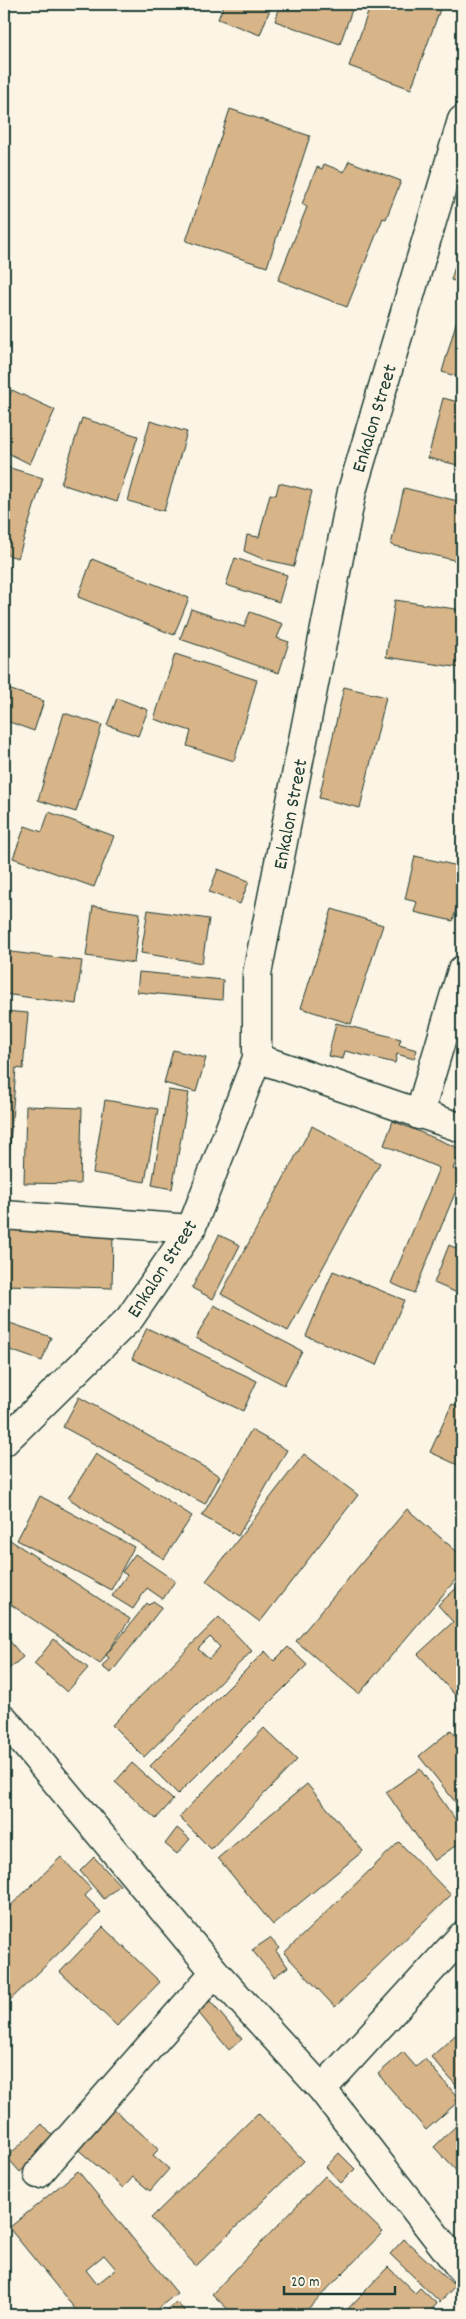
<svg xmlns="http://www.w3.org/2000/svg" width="466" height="2319" font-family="Dekko,sans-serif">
  <rect width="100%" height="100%" fill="#fcf5e5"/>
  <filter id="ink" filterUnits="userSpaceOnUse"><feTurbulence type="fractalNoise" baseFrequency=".02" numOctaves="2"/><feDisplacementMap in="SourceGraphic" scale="10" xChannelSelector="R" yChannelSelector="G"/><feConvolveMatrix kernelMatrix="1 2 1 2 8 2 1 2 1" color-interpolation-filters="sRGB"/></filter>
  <g filter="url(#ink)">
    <path fill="#d8b489" stroke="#1f3d34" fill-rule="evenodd" d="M224,4H272L260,35L218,19Z
      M281,4H354L340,44L275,21Z
      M371,4H442L411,89L349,66Z
      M230,109L310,136L267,267L186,241Z
      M349,161L401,181L386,219L383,218L347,307L278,280L307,207L302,204L317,167L322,169L324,164L344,172Z
      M462,243V283L451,280Z
      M458,316L462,317V378L442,372Z
      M12,390L55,410L30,464L4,451V408Z
      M443,398L462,403V466L428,458Z
      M82,418L138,436L117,502L61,484Z
      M150,421L187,432L164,511L128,501Z
      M4,466L43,478L18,558L4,554Z
      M279,483L312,491L294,566L263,559L244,551L247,535L259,537L270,494L276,495Z
      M404,488L462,502V562L391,545Z
      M235,558L287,575L279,602L226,585Z
      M92,559L189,598L174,635L78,597Z
      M395,600L462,610V668L386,657Z
      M191,609L244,627L250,612L283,624L277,638L289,642L279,673L180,639Z
      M175,654L257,680L234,761L187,746L191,731L154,719Z
      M344,687L386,697L360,808L319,798Z
      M5,688L44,701L34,731L4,720Z
      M117,698L148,710L138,736L107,725Z
      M64,713L102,725L76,812L38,800Z
      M49,812L114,836L94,887L13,858L25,826L42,832Z
      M415,856L462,867V910L456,909L453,921L414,912L417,902L405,899Z
      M218,869L249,881L240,904L209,892Z
      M93,906L140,913L134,963L86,956Z
      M332,909L383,925L351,1024L301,1008Z
      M148,910L209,919L202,963L141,953Z
      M4,951L82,961L76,1004L4,994Z
      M139,972L223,980L222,1000L137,992Z
      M4,1011L28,1013L23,1069L16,1068L8,1169H5V1177Z
      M336,1023L401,1039L399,1045L417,1050L414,1059L397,1054L395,1063L345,1051L343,1059L328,1056Z
      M173,1050L206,1058L196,1092L164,1083Z
      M168,1090L189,1093L172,1189L152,1185Z
      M105,1100L158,1109L145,1182L93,1173Z
      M26,1106L82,1108L80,1184L24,1183Z
      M393,1121L461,1149L453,1169L462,1173V1176L414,1293L391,1283L439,1168L384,1145Z
      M312,1126L380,1163L288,1331L221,1294Z
      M4,1230L113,1233L112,1288L4,1285Z
      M219,1235L240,1245L213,1299L192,1288Z
      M449,1245L462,1251V1295L434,1283Z
      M333,1271L404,1300L377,1365L306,1336Z
      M214,1305L302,1351L284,1385L196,1338Z
      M4,1321L51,1337L42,1361L4,1348Z
      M147,1328L257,1381L243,1411L132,1359Z
      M79,1397L220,1476L205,1504L63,1427Z
      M452,1404L462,1408V1467L430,1452Z
      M251,1430L287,1450L238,1536L202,1516Z
      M96,1454L192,1516L164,1559L68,1498Z
      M304,1454L358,1495L260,1622L206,1581Z
      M40,1496L134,1547L111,1590L17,1540Z
      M407,1509L462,1556V1572L359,1694L296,1641Z
      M4,1536L130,1619L100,1664L4,1600Z
      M135,1554L175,1581L163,1599L147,1588L133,1609L112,1596L127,1575L122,1572Z
      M462,1583V1703L418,1654L453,1622L438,1605Z
      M153,1601L162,1607L111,1673L102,1667L109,1658L106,1655L147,1603L149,1605Z
      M219,1617L252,1651L144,1757L112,1725ZM210,1637L220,1647L209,1659L198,1649Z
      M8,1639L23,1657L4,1673V1642Z
      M54,1639L88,1668L67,1692L34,1664Z
      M288,1647L307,1665L178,1794L150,1766L265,1651L274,1661Z
      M264,1728L297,1760L211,1849L179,1817Z
      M451,1730L462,1744V1798L456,1803L419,1756Z
      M132,1763L173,1800L156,1819L115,1782Z
      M420,1769L462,1829V1841L434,1861L386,1792Z
      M307,1784L363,1851L273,1925L218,1858Z
      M177,1828L190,1839L177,1854L165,1844Z
      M399,1842L451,1895L335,2007L284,1953Z
      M61,1857L91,1889L85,1896L101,1912L4,2006V1912Z
      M94,1857L120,1885L104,1899L80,1871Z
      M103,1927L160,1982L117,2026L60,1972Z
      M270,1938L279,1948L276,1951L288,1967L274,1977L252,1950Z
      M210,2001L242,2039L229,2050L198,2012Z
      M462,2029V2092L431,2057Z
      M403,2052L416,2067L425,2059L460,2100L426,2130L378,2074Z
      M110,2106L159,2149L153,2155L169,2169L150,2191L133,2177L123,2188L75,2147Z
      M258,2113L304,2161L196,2266L151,2218Z
      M462,2120V2177L434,2147Z
      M42,2124L56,2140L20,2172L7,2157Z
      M339,2153L355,2169L341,2183L326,2167Z
      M78,2171L177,2293L150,2315H80L9,2228ZM104,2255L116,2269L97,2284L86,2270Z
      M325,2176L383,2232L302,2315H234L212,2294Z
      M404,2239L455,2286L440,2302L390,2254Z
      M388,2267L415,2293L420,2288L437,2304L432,2309L439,2315H342Z
      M176,2302L189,2315H162Z"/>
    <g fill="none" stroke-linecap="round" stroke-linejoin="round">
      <defs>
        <path id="minor" d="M257,1058L462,1128
          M419,1115L462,970
          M4,1215L191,1229
          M4,1442L130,1318L191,1229L257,1058V974L352,491L462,120
          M4,1719L215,1972L322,2089L462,2270
          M322,2089L462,1936
          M38,2174L215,1972"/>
      </defs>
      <use href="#minor" stroke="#1f3d34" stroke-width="31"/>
      <use href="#minor" stroke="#fcf5e5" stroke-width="28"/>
    </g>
  </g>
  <g text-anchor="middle" stroke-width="4.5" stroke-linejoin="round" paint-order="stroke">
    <g font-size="20" fill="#1f3d34" stroke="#fcf5e5">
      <text transform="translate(373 418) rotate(-73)" y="7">Enkalon Street</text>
      <text transform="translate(289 814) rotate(-79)" y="7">Enkalon Street</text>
      <text transform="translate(161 1268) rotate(-57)" y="7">Enkalon Street</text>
    </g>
  </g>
  <rect width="466" height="2319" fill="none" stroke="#fcf5e5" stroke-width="20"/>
  <rect x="10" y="10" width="446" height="2299" fill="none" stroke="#1f3d34" stroke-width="2" filter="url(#ink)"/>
  <path d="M284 2286v8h111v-8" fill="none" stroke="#1f3d34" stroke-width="2.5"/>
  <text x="291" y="2286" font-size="15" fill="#1f3d34" stroke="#fcf5e5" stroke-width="4" paint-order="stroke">20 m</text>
</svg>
